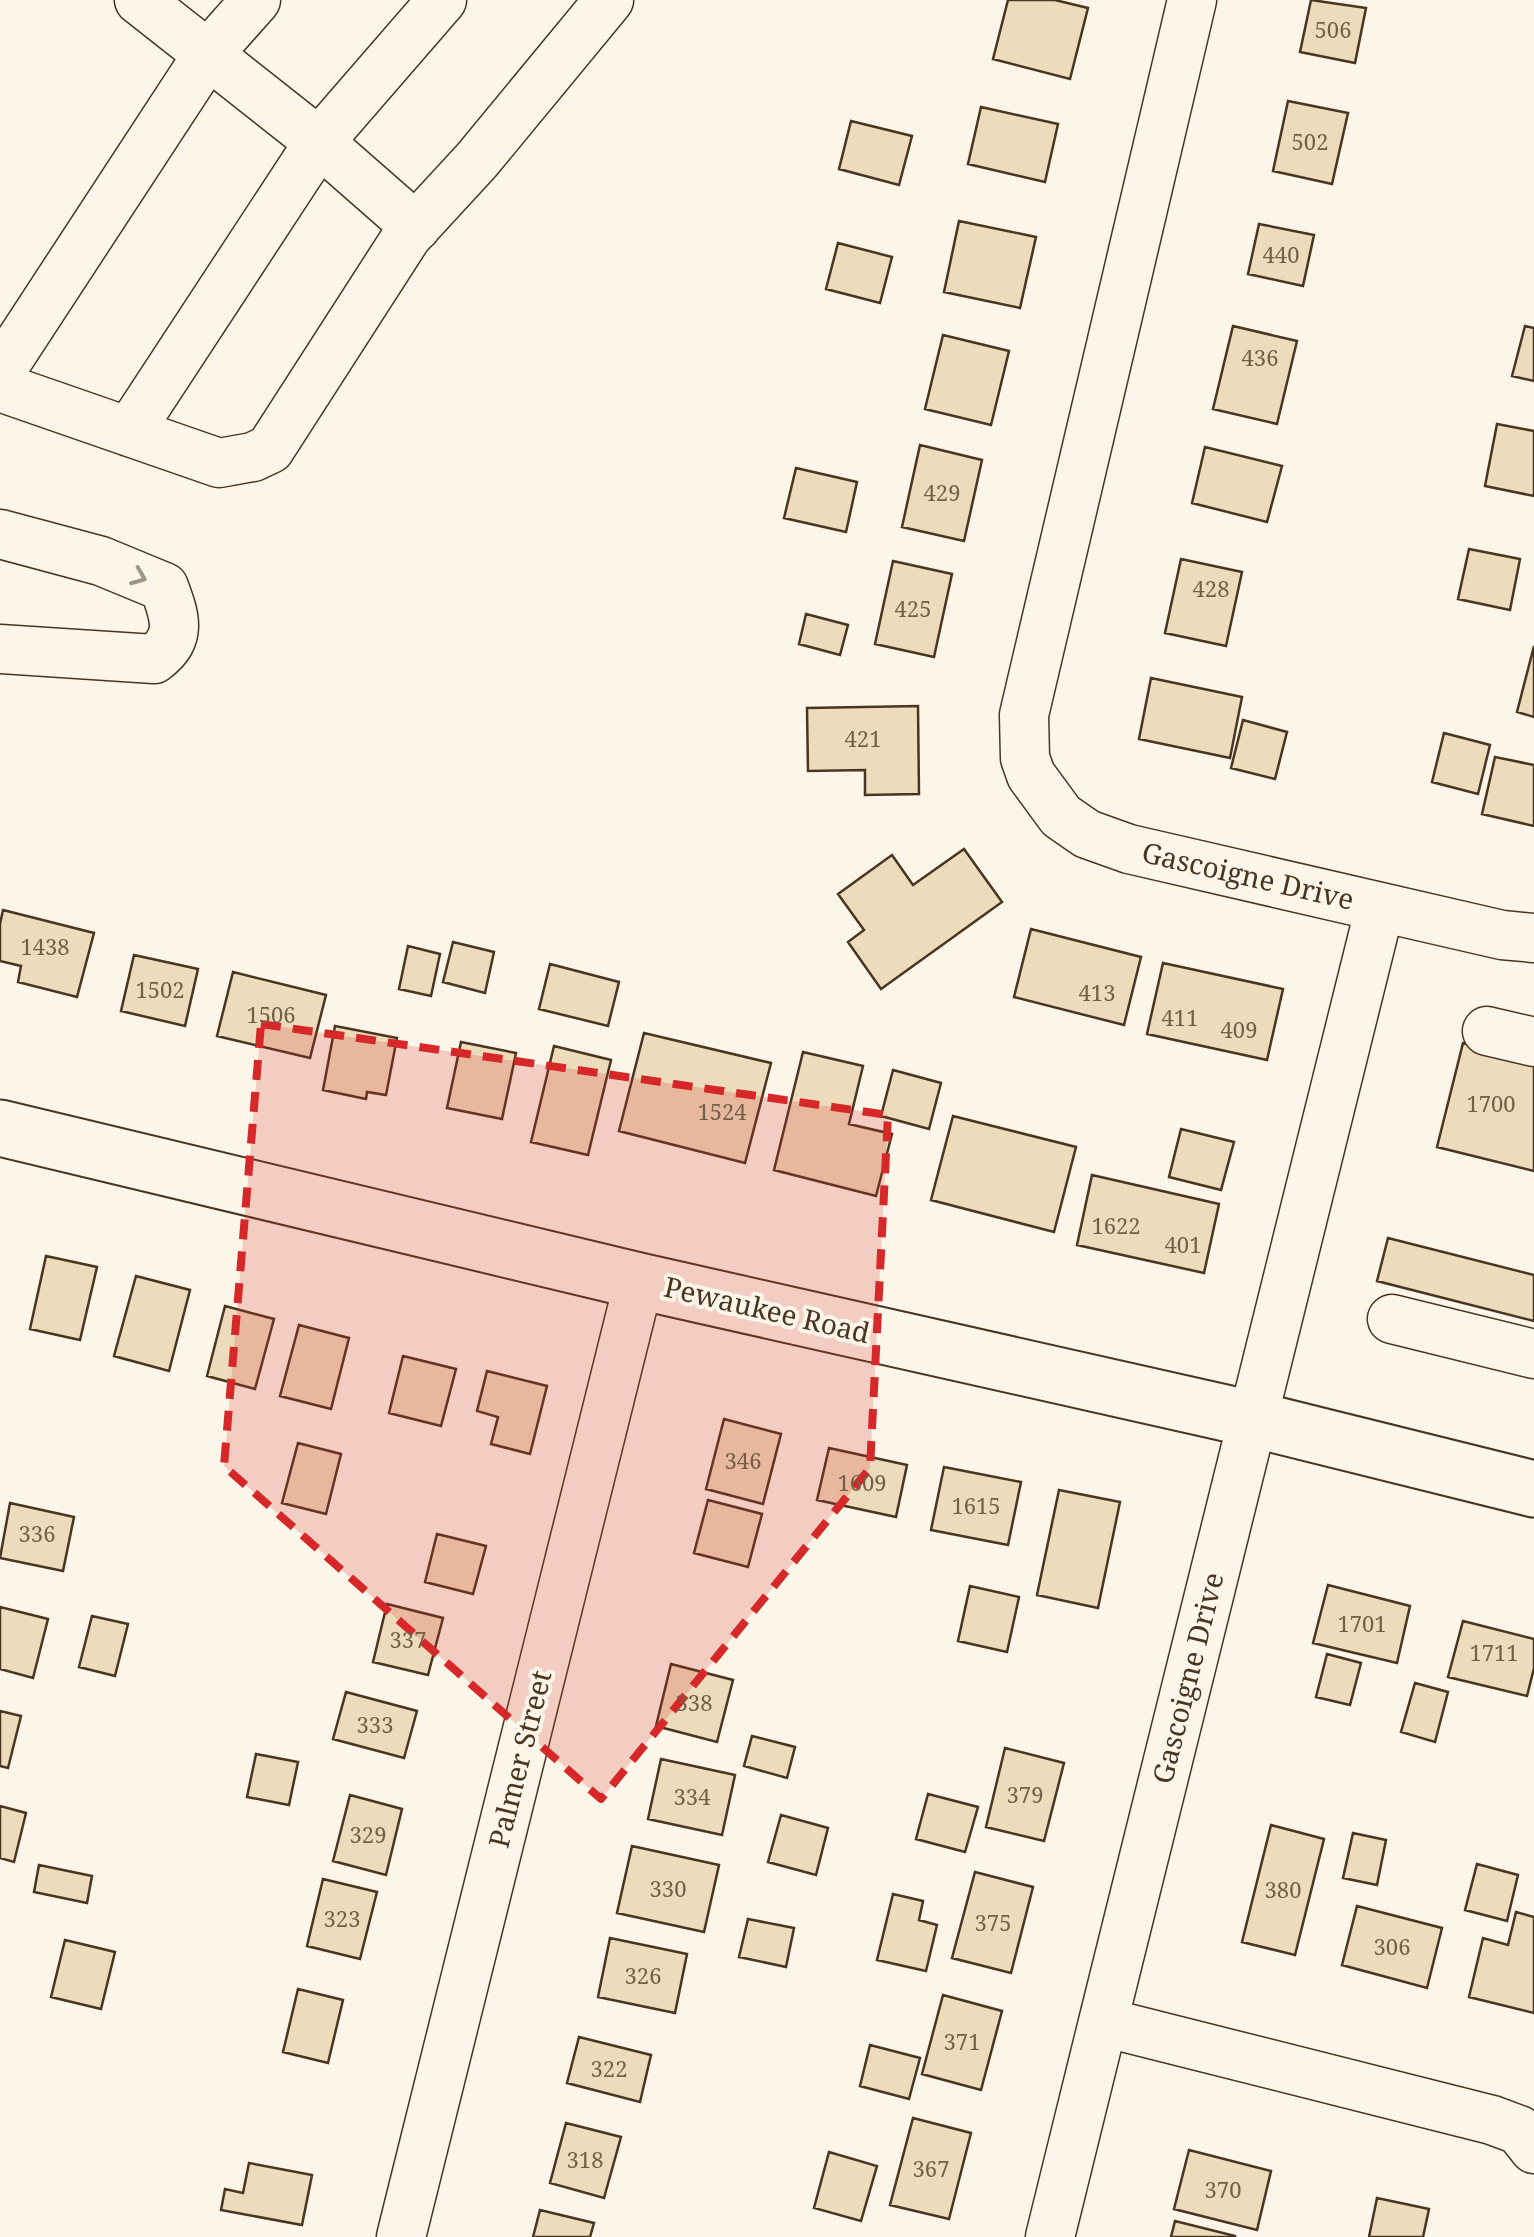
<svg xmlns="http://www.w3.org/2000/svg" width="1534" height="2237" font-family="'Noto Serif',serif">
  <rect width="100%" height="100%" fill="#fbf6e9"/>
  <path fill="#ecdcbc" stroke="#4a3520" stroke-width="2.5" d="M1008,0H1055L1088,8L1070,79L993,59Z
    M1311,0L1366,8L1355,63L1300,52Z
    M1288,101L1348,113L1332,184L1273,171Z
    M981,107L1058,124L1045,182L968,164Z
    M851,121L912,136L899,185L839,169Z
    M959,221L1036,237L1020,308L944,292Z
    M1259,224L1314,235L1303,286L1248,274Z
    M838,243L892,257L880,303L826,289Z
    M1233,326L1297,341L1277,424L1213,409Z
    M1525,326L1534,328V381L1512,376Z
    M943,335L1009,351L991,425L925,409Z
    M1497,424L1534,431V496L1485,486Z
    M920,445L982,460L964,541L902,527Z
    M1205,447L1282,466L1267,522L1192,503Z
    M796,468L857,482L846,532L784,518Z
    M1469,549L1520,559L1510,610L1458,599Z
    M1181,559L1242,572L1226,646L1165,633Z
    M893,561L952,574L934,657L875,644Z
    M806,614L848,625L840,655L799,644Z
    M1534,646V717L1517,712Z
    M1151,678L1242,697L1230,758L1139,739Z
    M918,706L919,794L865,795V770L808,771L807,708Z
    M1243,720L1287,732L1275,779L1231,768Z
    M1444,733L1490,745L1478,794L1432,782Z
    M1495,757L1534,765V826L1482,814Z
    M964,849L1002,902L881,989L848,942L864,930L838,894L892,855L913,885Z
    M3,910L94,933L77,997L18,982L21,966L0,961V924Z
    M1031,929L1141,957L1124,1025L1014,997Z
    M453,942L494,952L485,993L443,982Z
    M408,946L440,954L431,996L399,989Z
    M134,955L198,969L185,1026L121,1011Z
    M1163,963L1283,989L1267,1060L1147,1034Z
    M550,964L619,982L608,1026L539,1009Z
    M233,972L326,995L310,1058L217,1036Z
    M335,1026L397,1038L386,1095L367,1092L366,1099L323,1090Z
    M644,1033L771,1063L745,1163L619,1131Z
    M461,1042L516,1053L502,1119L447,1108Z
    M1463,1043L1534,1061V1171L1437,1147Z
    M554,1046L611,1060L588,1155L531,1142Z
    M803,1052L863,1066L849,1124L892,1134L876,1196L774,1170Z
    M893,1070L941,1083L929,1129L881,1116Z
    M953,1116L1076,1147L1054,1232L931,1200Z
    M1181,1129L1234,1142L1221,1190L1169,1177Z
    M1092,1175L1219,1204L1204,1273L1077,1245Z
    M1388,1238L1534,1275V1321L1377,1281Z
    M46,1256L97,1267L80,1340L30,1329Z
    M136,1276L190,1290L169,1371L114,1356Z
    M225,1306L274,1319L255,1389L207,1376Z
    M299,1325L349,1338L331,1409L280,1396Z
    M403,1356L456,1369L441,1426L389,1413Z
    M487,1371L547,1386L530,1454L491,1444L498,1417L477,1411Z
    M724,1419L781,1434L763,1504L706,1489Z
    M298,1443L341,1454L326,1514L282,1503Z
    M829,1448L907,1465L896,1517L817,1500Z
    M944,1467L1021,1482L1008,1545L931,1530Z
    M1059,1490L1120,1502L1098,1608L1037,1595Z
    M708,1500L762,1514L748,1567L694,1553Z
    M10,1503L74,1517L63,1571L0,1558Z
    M437,1534L486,1546L473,1594L425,1582Z
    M1328,1585L1410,1606L1397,1663L1313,1643Z
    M970,1586L1019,1597L1007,1652L958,1641Z
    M387,1604L443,1618L428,1675L373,1662Z
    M0,1607L48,1619L33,1678L0,1669Z
    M92,1616L128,1624L115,1676L79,1667Z
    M1463,1621L1534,1639V1668L1527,1696L1448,1677Z
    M1327,1654L1361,1663L1350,1705L1316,1697Z
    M671,1664L733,1680L717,1742L656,1726Z
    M1415,1683L1448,1692L1435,1742L1401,1732Z
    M346,1692L417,1711L404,1758L333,1739Z
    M0,1711L21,1716L8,1768L0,1766Z
    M752,1736L795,1747L787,1778L744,1766Z
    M1005,1748L1064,1763L1044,1841L986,1827Z
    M256,1754L298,1762L289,1805L247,1797Z
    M661,1759L735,1775L722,1835L648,1819Z
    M928,1794L978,1807L965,1852L916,1839Z
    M350,1795L402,1809L386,1875L333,1861Z
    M0,1806L26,1813L14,1862L0,1858Z
    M781,1815L828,1828L816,1875L768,1862Z
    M1271,1825L1324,1839L1295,1955L1242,1942Z
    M1353,1833L1386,1840L1377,1885L1343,1878Z
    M632,1846L719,1865L704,1932L617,1913Z
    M1477,1864L1518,1875L1507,1921L1465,1910Z
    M39,1865L92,1876L87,1903L34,1892Z
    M975,1872L1033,1887L1011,1973L952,1958Z
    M323,1879L377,1892L360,1959L307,1946Z
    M893,1894L923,1901L919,1920L937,1925L926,1971L877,1960Z
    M1357,1906L1442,1928L1427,1988L1342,1965Z
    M1516,1912L1534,1917V2013L1469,1997L1483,1938L1508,1945Z
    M748,1919L794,1928L786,1967L739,1957Z
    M610,1938L687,1954L675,2013L598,1997Z
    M65,1940L115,1952L101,2009L51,1997Z
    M298,1989L343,2000L328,2063L283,2052Z
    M943,1995L1002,2011L981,2090L922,2074Z
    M579,2037L651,2055L640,2102L567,2083Z
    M870,2045L920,2058L909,2099L860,2086Z
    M913,2118L971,2133L949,2219L890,2205Z
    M566,2123L621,2137L604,2198L550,2183Z
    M1189,2150L1271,2171L1257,2230L1174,2209Z
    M829,2152L877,2166L861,2221L814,2208Z
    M249,2163L312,2175L302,2225L221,2210L225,2189L243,2193Z
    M1377,2198L1429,2209L1423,2237H1369Z
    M540,2210L594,2223L590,2237H533Z
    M1175,2221L1235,2236V2237H1171Z"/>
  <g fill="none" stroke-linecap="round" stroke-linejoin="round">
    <defs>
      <path id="minor" d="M139,0L319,142L416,227
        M1192,0L1024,715L1025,758L1031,775L1061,816L1087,834L1129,849L1502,935L1534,938
        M0,372L208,54L256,0
        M0,387L219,463L253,457L270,449L407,236L477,160L609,0
        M129,432L319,142L442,0
        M0,534L101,561L164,587C175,617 183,638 154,659L0,649
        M1487,1031L1534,1042
        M1392,1319L1534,1354
        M1103,2022L1380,907
        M401,2237L639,1281
        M1050,2237L1103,2022L1492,2120L1519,2130L1534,2149"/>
      <path id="major" d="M0,1128L639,1281L1252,1419L1534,1489"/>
    </defs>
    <use href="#minor" stroke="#4a3520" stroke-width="51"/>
    <use href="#major" stroke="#4a3520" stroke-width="59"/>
    <use href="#minor" stroke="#fbf6e9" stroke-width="48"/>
    <use href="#major" stroke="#fbf6e9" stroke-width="55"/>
  </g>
  <defs><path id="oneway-chevron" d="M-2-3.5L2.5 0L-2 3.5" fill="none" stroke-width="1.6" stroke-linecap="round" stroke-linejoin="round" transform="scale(2.5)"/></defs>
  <use stroke="#a29684" href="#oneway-chevron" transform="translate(139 577) rotate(22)"/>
  <path fill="#d62828" fill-opacity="0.2" stroke="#d62828" stroke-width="8" stroke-dasharray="20 12" stroke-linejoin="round" d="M261,1024L888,1115L870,1468L601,1799L224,1466Z"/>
  <g text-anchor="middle" stroke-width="8" stroke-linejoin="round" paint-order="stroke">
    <g font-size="22" fill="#725f47">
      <text x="1333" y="38">506</text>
      <text x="1310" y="150">502</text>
      <text x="1281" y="263">440</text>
      <text x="1260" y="366">436</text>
      <text x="942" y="501">429</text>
      <text x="1211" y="597">428</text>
      <text x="913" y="617">425</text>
      <text x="863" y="747">421</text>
      <text x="45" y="955">1438</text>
      <text x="160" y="998">1502</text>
      <text x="1097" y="1001">413</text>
      <text x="271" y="1023">1506</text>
      <text x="1180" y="1026">411</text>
      <text x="1239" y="1038">409</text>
      <text x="1491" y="1112">1700</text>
      <text x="722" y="1120">1524</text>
      <text x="1116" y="1234">1622</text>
      <text x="1183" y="1253">401</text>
      <text x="743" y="1469">346</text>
      <text x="862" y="1491">1609</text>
      <text x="976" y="1514">1615</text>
      <text x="37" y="1542">336</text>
      <text x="1362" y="1632">1701</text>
      <text x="408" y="1648">337</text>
      <text x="1494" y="1661">1711</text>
      <text x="694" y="1711">338</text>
      <text x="375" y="1733">333</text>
      <text x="1025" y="1803">379</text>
      <text x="692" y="1805">334</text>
      <text x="368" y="1843">329</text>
      <text x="668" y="1897">330</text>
      <text x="1283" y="1898">380</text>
      <text x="342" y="1927">323</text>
      <text x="993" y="1931">375</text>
      <text x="1392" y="1955">306</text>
      <text x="643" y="1984">326</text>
      <text x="962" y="2050">371</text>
      <text x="609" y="2077">322</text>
      <text x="585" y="2168">318</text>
      <text x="931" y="2177">367</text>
      <text x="1223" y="2198">370</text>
    </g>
    <g font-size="28" fill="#4a3520" stroke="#fbf6e9">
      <text transform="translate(1248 876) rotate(13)" y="10">Gascoigne Drive</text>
      <text transform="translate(767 1310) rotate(13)" y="10">Pewaukee Road</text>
      <text transform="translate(1188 1678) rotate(-76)" y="10">Gascoigne Drive</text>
      <text transform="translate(520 1759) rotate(-76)" y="10">Palmer Street</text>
    </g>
  </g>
</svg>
